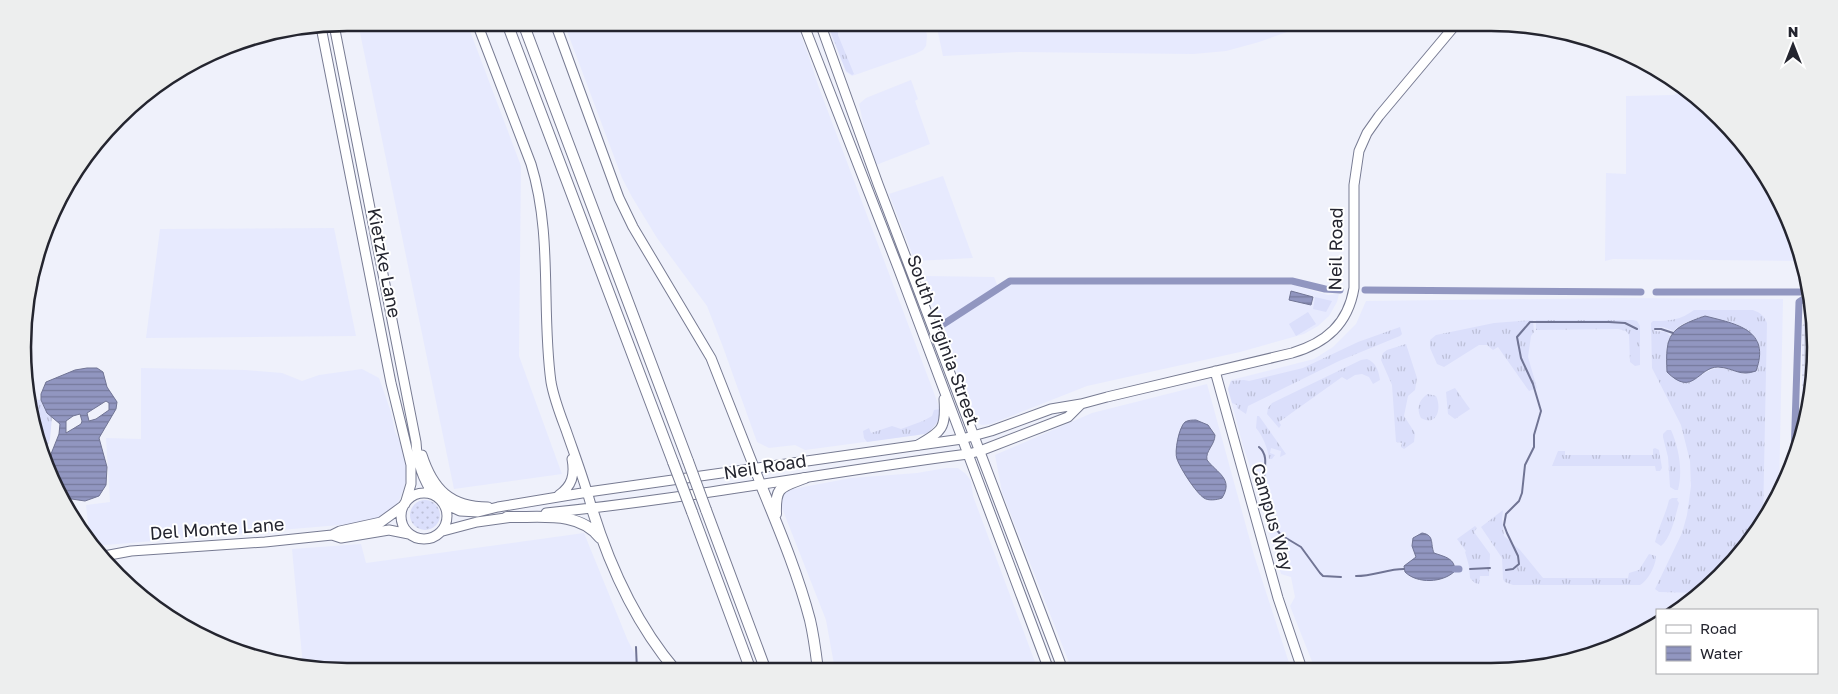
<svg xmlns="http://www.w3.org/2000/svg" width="1838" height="694" font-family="'Golos Text',sans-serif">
  <defs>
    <pattern id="industrial-grid" width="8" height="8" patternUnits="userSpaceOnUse" patternTransform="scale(1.25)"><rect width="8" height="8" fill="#e7eafe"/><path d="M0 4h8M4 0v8" fill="none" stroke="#c6c9da"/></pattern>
    <pattern id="grass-tufts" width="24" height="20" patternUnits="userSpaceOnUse" patternTransform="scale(1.25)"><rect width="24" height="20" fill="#dbdffb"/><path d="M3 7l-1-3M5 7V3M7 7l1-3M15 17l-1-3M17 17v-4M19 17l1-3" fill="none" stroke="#bcbfd7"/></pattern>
    <pattern id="garden-dots" width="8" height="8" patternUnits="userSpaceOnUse" patternTransform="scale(1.25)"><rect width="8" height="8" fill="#dbdffb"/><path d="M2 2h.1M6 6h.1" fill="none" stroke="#bcbfd7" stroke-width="1.8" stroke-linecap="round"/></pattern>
    <pattern id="water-rules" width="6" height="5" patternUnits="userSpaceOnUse" patternTransform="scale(1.25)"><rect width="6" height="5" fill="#9196c0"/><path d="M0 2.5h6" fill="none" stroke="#767a9c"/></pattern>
  </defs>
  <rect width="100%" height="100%" fill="#eff1fb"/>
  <path fill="#e7eafe" d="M358,23H467L521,166L519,356L562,474L454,489Z
    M564,23H796L809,57L818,85L940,409L939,420L930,431L917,435L805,450L795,445L769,448L757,442L723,347L707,306L657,238L632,197L622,178Z
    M826,23H924L927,35L926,46L923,50L915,54L852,76L846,72Z
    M936,23H1305L1293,30L1259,42L1226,51L1193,54L1019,52L943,56Z
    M911,80L918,99L915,101L930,144L876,165L864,127L859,104L866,98Z
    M1686,88L1772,185L1798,261L1613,259L1605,261L1606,173L1626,174V96L1674,95Z
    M943,176L973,258L915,261L889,194Z
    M334,228L356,336L146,338L160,229Z
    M925,276L994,277L1000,292L1011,284L1293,285L1328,295L1339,294L1337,302L1329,316L1318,326L1304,334L1240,352L1087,386L991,424L982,425L978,423L964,390L923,279Z
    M1620,298L1783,299L1779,492L1772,509L1705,591L1676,610H1657V623L1634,638L1534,669H1455L1411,663L1386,666L1381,669H1315L1290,606L1295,597L1291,577L1281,574L1253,475L1243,446L1228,389L1231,380L1314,359L1333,347L1356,324L1366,301Z
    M141,368L245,370L282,373L302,381L319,375L362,369L379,378L391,412L395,432L403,447L408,470L404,488L396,508L375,522L94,546L90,541L86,505L110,502L106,438L141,439Z
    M1207,384L1254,555L1291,669L1072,670L1002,492L995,455L1092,413Z
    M946,468H958L966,474L971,481L973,496L1038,670H835L826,620L780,503L782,497L786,492L793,489L851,478L917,473Z
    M584,533L628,641L644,671H347L303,666L292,549L361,544L366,563Z"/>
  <path fill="url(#industrial-grid)" d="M1812,313L1804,431L1802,438V327L1806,318Z"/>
  <path fill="url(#grass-tufts)" fill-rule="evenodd" d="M827,23H835L838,26V35L854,74L852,75L846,71Z
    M1694,310H1753C1761,313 1764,316 1767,323L1763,520L1705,591L1702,593L1659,592L1655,589L1682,533L1687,515L1691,486L1690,461L1681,425L1652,368L1651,323L1653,321C1669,321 1681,320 1694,310ZM1705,316L1746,375C1715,364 1717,366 1690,382L1666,354L1670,336L1666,332L1655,331V328L1663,327L1674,331C1681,322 1694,320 1705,316Z
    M1533,320L1534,332L1531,336L1528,357L1537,388L1529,391L1498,347L1493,350L1487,345H1479L1444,367L1437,364L1430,348V340L1436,335L1494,323Z
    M1536,320H1633L1637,321L1640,326V365L1635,366L1630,362L1629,335L1626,331L1618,329L1536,330Z
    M1400,327L1402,334L1400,336L1339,361L1248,406L1246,414L1237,408V405L1232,403L1228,389L1231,381L1244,380L1249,381L1303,368L1358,342Z
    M1406,344L1417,378L1415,390L1408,396L1404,416L1415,433L1414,442L1404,449L1401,447L1402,443L1396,442L1392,385L1381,360L1383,353L1387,350Z
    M1367,359C1376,362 1379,372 1380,380L1373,384L1369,377L1362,374L1355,375L1347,380L1342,377L1279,422L1281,425L1279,428L1267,414L1268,408L1272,403L1361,360Z
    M1455,388L1470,409L1455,419L1448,414L1446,392Z
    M1428,394L1436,396C1442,408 1437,427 1421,418C1416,409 1419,399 1428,394Z
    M28,399L41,400L44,407L52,417L50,439L46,450V453L29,411Z
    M940,409C940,420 935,428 925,434L867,442L864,438L863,431L869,428L871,433L892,426L901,429L923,421L932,416L934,410Z
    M1257,416H1259L1286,454L1280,457L1281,451L1271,448L1270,453L1275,455L1272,459H1269C1268,449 1263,436 1256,428Z
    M1667,430H1671C1679,448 1683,471 1678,490H1675L1670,487L1668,457L1663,437V434Z
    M1655,448L1659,450L1662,468L1660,471H1656L1655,466H1552L1558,451H1565V455H1653V449Z
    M1672,498H1678L1677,500L1679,503C1675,517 1671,538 1661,546L1655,542C1658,528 1666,514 1669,500Z
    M1503,510L1502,519L1504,536L1520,550L1543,578H1628L1629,573L1639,570L1649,554L1656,556C1656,565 1648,581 1640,585H1513L1505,582L1503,579L1502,558L1481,527Z
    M1475,526L1477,528L1474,532L1490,554L1489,576H1480L1479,584L1475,583L1470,578L1469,566L1465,552L1466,551L1457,539Z"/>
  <path fill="url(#garden-dots)" d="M410 515a15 15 0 1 1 30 0a15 15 0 1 1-30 0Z"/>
  <path fill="#dbdffb" d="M1315,297L1332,301L1326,312L1313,309Z
    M1308,312L1316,324L1296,336L1289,324Z"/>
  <path fill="url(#water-rules)" stroke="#707494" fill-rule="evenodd" d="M1291,291L1313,297L1311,305L1289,300Z
    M1705,316C1737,324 1771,330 1756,371C1739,377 1735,368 1718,367C1698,367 1693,398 1667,372C1665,334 1670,328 1705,316Z
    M87,368H97L103,372L107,387L117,402L116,409L99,438L107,467L106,485L99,496L85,501L65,498L54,471L51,454L59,434L60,424L47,413L41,400V394L46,382L75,370ZM106,401L109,403V410L96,419L89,421L87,413ZM80,414L82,421L81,424L66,433V421L73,416Z
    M1196,420L1208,425L1215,435C1215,445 1205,451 1207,460C1217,473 1234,479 1222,498C1217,500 1208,501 1204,498C1196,493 1180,468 1177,459C1174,452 1179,427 1185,422C1188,420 1193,420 1196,420Z
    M1422,533C1435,535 1430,544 1434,553C1445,557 1455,558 1455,571C1443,583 1417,584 1405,572L1404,566L1416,557L1412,546L1413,538Z"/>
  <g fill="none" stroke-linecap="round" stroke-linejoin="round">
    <path stroke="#707494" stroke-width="2" d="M1655,329H1661L1673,333
      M1259,447C1270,456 1263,471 1264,483C1264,487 1266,491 1268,495
      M47,456L51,455
      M1268,505V515L1271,523L1281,535L1301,547L1320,573L1323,576L1341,577
      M1470,569L1490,568
      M1506,570L1513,569L1519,564L1518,556L1507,533L1504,525L1506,514L1519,501L1522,493L1525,465L1534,447V435L1541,411L1533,384L1521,358L1517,337L1530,322H1609L1625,323L1637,329
      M1356,576C1374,576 1387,569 1404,569
      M636,647L637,671"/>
    <path stroke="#9196c0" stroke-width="7" d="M1365,290L1641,292
      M1656,292H1808
      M939,327L1010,281H1292L1325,289L1340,290
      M1794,457L1799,302L1810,295
      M1455,569H1459"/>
    <defs>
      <path id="secondary" d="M477,23L531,164C553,235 541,310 551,382C554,399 560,414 566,430C575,456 585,482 592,509
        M555,23L619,198L633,227L711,358L761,485
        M334,25L416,442C417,462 422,479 434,495
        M321,27L391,383L411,465V484L405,504
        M1215,371L1278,598L1302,669
        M422,455C433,489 450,507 488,507
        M401 516a23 23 0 1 1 46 0a23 23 0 1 1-46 0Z
        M559,495C572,486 575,475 572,459
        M443,503L460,511L478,512L498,507L588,492L962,439L991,431L1051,409L1081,404L1107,397L1292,353C1326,343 1348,324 1354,288V185L1359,151L1367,133L1379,116L1457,23
        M546,513C687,499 827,472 968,454L980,451L1068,417L1081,404
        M443,531L477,522L513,517
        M332,535L341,538L389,530L409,534
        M104,556L131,551L265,542L332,535L340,531L381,522L403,506"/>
      <path id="primary" d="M803,23L899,270L1049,670
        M820,23L878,184L1063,670
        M918,445C943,431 946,428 944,399"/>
      <path id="highway" d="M507,23L673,462
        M523,23L688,461
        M761,485C779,529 798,574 810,620C814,637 816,654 818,670
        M592,509C610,567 636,624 676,671
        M706,510L766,671
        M692,512L751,671
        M776,514C775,486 781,487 805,478
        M507,517C538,518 579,510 600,538"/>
    </defs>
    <use href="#secondary" stroke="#777b92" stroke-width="11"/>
    <use href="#primary" stroke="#777b92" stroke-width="11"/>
    <use href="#highway" stroke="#777b92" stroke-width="12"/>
    <use href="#secondary" stroke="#fff" stroke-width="9"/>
    <use href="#primary" stroke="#fff" stroke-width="9"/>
    <use href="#highway" stroke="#fff" stroke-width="10"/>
    <defs>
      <path id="highway-bridge" d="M688,461L706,510
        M673,462L692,512"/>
    </defs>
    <use href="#highway-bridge" stroke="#777b92" stroke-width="12" stroke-linecap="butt"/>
    <use href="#highway-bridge" stroke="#fff" stroke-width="10"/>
  </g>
  <g text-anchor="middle" stroke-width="4" stroke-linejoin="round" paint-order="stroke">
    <g font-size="18" fill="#24252f" stroke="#fff">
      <text transform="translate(1336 249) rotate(-89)" y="6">Neil Road</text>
      <text transform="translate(384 263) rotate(79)" y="6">Kietzke Lane</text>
      <text transform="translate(943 340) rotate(70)" y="6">South Virginia Street</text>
      <text transform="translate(765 467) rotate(-9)" y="6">Neil Road</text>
      <text transform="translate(1272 517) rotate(74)" y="6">Campus Way</text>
      <text transform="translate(217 529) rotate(-4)" y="6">Del Monte Lane</text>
    </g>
  </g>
  <path d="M0 0H1838V694H0ZM347 31H1491A316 316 0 0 1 1807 347V347A316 316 0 0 1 1491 663H347A316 316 0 0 1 31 347V347A316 316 0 0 1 347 31Z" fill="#edeeee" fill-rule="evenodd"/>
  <path fill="none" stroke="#24252f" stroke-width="2.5" d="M347 31H1491A316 316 0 0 1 1807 347V347A316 316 0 0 1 1491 663H347A316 316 0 0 1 31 347V347A316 316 0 0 1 347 31Z"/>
  <rect x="1656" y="609" width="162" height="65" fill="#ffffff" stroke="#a7a8ac"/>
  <rect x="1666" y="625" width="25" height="8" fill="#ffffff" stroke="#a7a8ac"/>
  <text x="1700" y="634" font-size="15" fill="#24252f">Road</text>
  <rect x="1666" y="646" width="25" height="15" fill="url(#water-rules)" stroke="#a7a8ac"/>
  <text x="1700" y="659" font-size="15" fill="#24252f">Water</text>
  <g transform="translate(1793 45)" stroke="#ffffff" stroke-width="4" paint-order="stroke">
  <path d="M0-4L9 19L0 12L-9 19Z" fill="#24252f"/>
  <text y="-8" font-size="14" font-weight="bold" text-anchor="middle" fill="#24252f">N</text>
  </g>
</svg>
